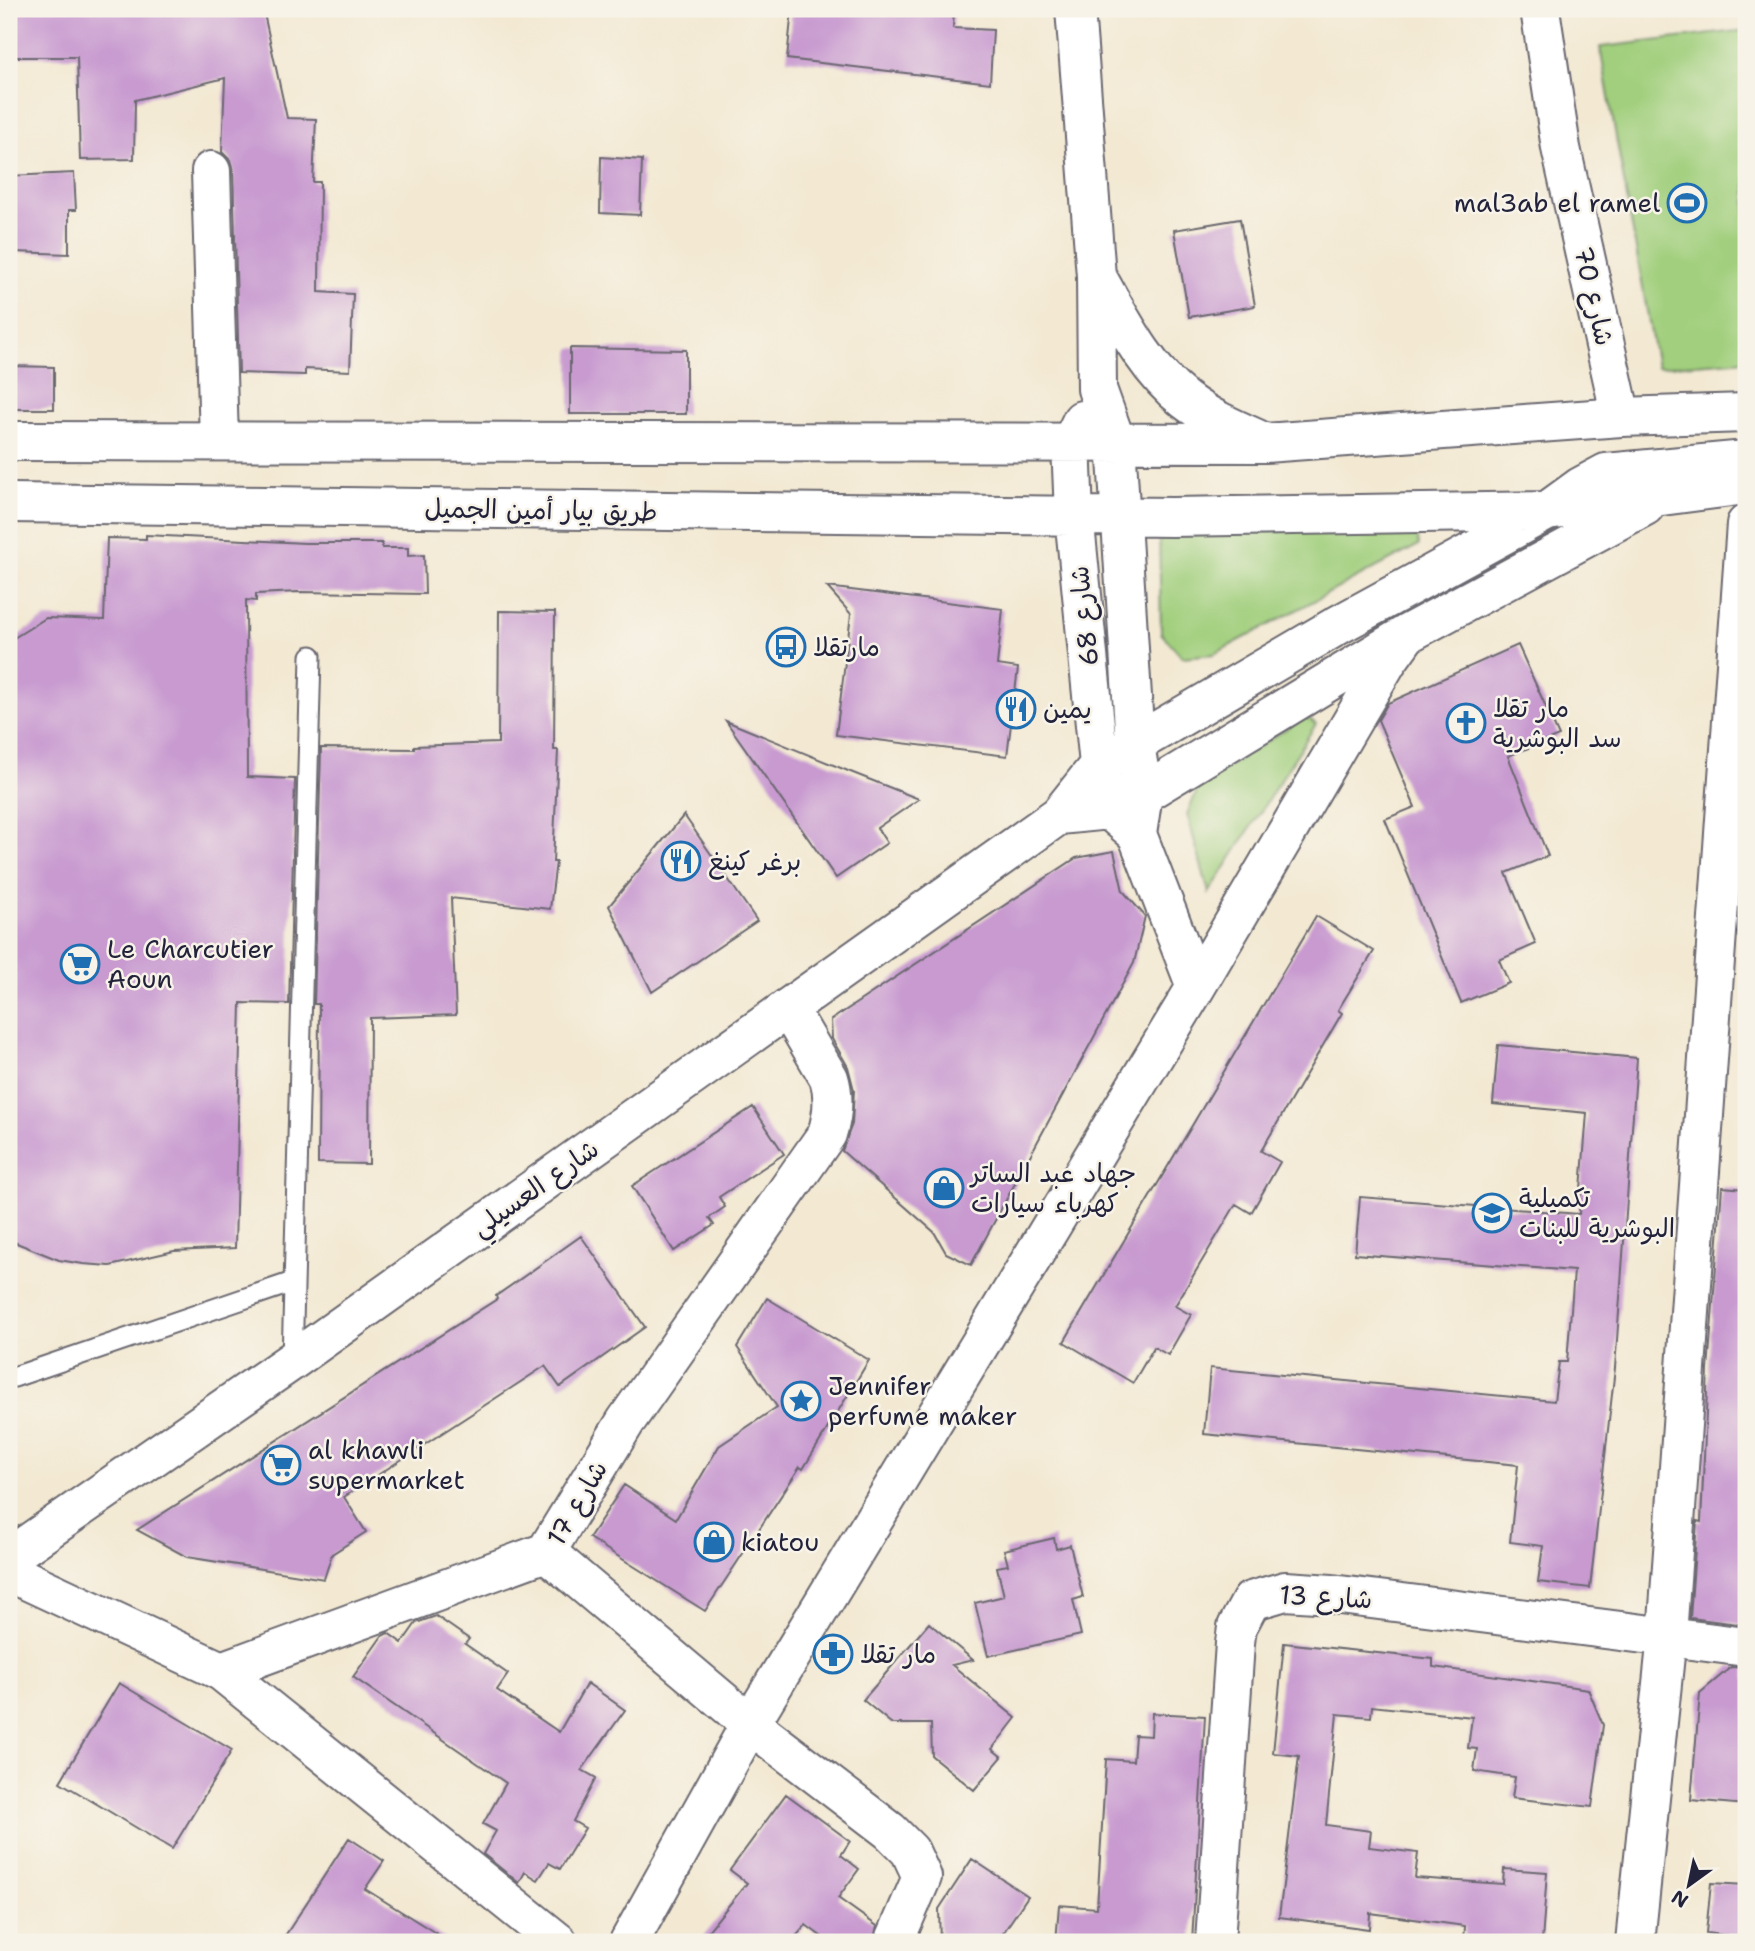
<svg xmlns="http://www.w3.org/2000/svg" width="1755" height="1951" font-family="'Shantell Sans','Playpen Sans Arabic',sans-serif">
  <rect width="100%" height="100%" fill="#f7f3e8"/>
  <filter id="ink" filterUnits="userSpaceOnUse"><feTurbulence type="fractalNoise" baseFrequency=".0143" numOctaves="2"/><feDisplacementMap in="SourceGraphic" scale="14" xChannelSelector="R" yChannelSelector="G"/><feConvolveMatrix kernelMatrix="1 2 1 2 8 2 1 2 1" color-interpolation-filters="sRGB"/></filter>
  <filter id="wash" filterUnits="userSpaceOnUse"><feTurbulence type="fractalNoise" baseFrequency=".00686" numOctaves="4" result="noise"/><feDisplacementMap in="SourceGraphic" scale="28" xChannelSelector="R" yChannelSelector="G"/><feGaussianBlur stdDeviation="1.57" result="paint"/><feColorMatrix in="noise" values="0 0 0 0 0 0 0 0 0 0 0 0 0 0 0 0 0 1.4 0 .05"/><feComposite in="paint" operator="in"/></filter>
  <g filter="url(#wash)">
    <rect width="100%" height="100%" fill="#f3e9d3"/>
    <path fill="#a1cf7d" stroke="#62785c" stroke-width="2" d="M1746,30V360L1657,367L1600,47Z
      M1416,528L1419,545L1214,654L1182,657L1161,633L1159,529Z
      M1306,716L1316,724L1209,893L1187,814L1199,786Z"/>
    <g id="blocks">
      <path fill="#c89ad0" d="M9,9H263L287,118L316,119L313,182H320L319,292L353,294L350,371L305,369V375L239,373L233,170L230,160L222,152L225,78L135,100L134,159L80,160L77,57H9Z
        M792,9H954L953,28L993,30L990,83L787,59Z
        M601,157L642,160L640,215L600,213Z
        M74,173L76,210H69V254L15,252L16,214H9V176Z
        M1240,219L1255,306L1189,317L1174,230Z
        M570,348L686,350V414H570Z
        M9,366L54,367V409H9Z
        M146,535L305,543H382V548H408V556L424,555L425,594L299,592L256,594V601L246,600L247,777L295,779L289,1004L241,1003L235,1248L174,1251L110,1266L83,1264L59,1260L9,1240V641L46,618L104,620L107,538L146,539Z
        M827,587L1003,609L997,665L1018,668L1007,756L836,735L851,614Z
        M499,611L555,612L554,750H558L553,862H556L550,909L451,898L456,1015L370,1018L369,1164L318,1163L319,1004H314L321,748L414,749V746L498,743Z
        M1518,645L1559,736L1508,756L1548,856L1506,873L1536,944L1499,960L1509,983L1461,1003L1385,819L1415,807L1378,720L1388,703Z
        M726,721L853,773L919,799L877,828L887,843L836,878Z
        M684,815L757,921L652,992L609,906Z
        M1114,851L1123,891L1145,916L1134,963L971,1265L946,1253L934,1232L842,1151L852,1124L854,1090L848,1067L832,1039L831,1020L1076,858Z
        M1316,916L1374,951L1338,1010L1342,1013L1261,1151L1280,1162L1251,1213L1236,1204L1175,1306L1191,1315L1168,1355L1154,1347L1133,1383L1064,1342Z
        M1498,1045L1637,1058L1615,1368L1590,1588L1538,1582L1543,1546L1510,1542L1518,1465L1204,1434L1210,1368L1554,1401L1559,1362H1567L1574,1271L1355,1254L1360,1197L1579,1214L1587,1113L1493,1104Z
        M753,1107L784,1154L719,1197L725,1207L709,1218L714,1225L674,1251L632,1186Z
        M1722,1187L1746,1189V1625L1690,1618L1697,1521L1701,1522L1708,1370Z
        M581,1236L645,1327L560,1387L545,1366L344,1497L366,1532L332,1554L324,1579L187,1557L137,1530L497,1299L496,1296Z
        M767,1298L869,1360L803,1469L800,1467L705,1611L589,1538L624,1485L676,1519L719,1446L777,1407L737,1347Z
        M1054,1538L1056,1549L1070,1545L1083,1597L1073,1600L1081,1635L988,1656L975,1603L1004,1596L997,1567L1008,1565L1004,1550Z
        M436,1616L469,1639L465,1644L508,1674L497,1690L559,1732L587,1683L625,1710L582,1770L596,1778L573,1821L585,1828L560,1869L549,1863L538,1880L525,1872L519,1883L483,1854L496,1831L483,1824L506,1783L353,1677L382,1636L388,1633L402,1643L416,1623Z
        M929,1623L973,1660L952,1665L1016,1718L992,1749L1002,1757L974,1790L932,1756L931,1724H892L863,1700Z
        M1284,1643L1433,1659V1667L1588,1689L1603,1725L1592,1807L1512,1798L1515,1777L1474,1771L1477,1749L1468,1748L1472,1717L1372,1706L1371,1717L1337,1714L1326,1825L1371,1831L1369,1847L1418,1853L1415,1878L1503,1884L1504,1869L1547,1872L1542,1942H1464L1465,1926L1370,1913L1369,1929L1279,1917L1299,1756L1273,1753Z
        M1731,1667L1746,1668V1805L1691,1800L1700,1693Z
        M119,1683L232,1750L172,1849L60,1782Z
        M1152,1713L1205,1716L1192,1942H1056L1059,1905L1097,1908L1106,1759L1133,1761L1135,1735L1151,1736Z
        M786,1794L850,1841L841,1855L859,1869L838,1898L877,1926L873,1942H829L806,1925L791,1942H699L747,1883L730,1870Z
        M349,1838L384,1861L365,1889L450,1942H281Z
        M972,1859L1028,1896L997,1942H940L939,1909Z
        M1711,1883L1746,1885V1938L1706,1933Z"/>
    </g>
  </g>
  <g filter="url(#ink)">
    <use href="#blocks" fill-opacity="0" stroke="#6b6870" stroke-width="2"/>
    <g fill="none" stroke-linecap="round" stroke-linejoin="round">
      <defs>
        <path id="lane" d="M292,1361L311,656
          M14,1377L293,1282"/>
        <path id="street" d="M1540,9L1561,148L1621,417
          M211,171L219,441
          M788,1008L829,1078C835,1097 833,1115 827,1134L626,1421L546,1552L750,1724L890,1831L910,1851L922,1877L894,1942
          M221,1671L546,1552
          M1215,1942L1235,1643L1237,1627L1251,1601L1285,1591L1332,1594L1746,1647
          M1635,1942L1667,1636L1746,524"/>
        <path id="secondary" d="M1075,9L1096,276L1097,389L1116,442L1135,744L1143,794L1137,834
          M1097,277C1121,319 1146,370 1185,400C1207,417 1232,428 1257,439
          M1082,420L1071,443L1074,515L1099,765L1109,810L1137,834L1196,987
          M9,441L1265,443L1621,417L1746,413
          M9,503L1172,517L1547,511L1746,485
          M1059,815L1109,810L1143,794L1407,634L1645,506
          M9,1557L292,1361L1059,815L1099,765L1340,624L1547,511L1580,487L1606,473L1746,460
          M9,1572L221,1671L558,1942
          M629,1942L750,1724L1196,987L1387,662L1407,634"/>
      </defs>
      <use href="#lane" stroke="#6b6870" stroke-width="23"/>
      <use href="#street" stroke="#6b6870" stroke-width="42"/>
      <use href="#secondary" stroke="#6b6870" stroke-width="42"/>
      <use href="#lane" stroke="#fff" stroke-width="19"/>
      <use href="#street" stroke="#fff" stroke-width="38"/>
      <use href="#secondary" stroke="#fff" stroke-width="38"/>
    </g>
  </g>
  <defs>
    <symbol id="stadium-ring" viewBox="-11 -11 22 22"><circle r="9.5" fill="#f7f3e8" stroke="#1f6fb2" stroke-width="1.5"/><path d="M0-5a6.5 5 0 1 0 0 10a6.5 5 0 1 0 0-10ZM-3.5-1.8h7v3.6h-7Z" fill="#1f6fb2"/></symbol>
    <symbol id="bus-ring" viewBox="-11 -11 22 22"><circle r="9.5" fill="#f7f3e8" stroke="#1f6fb2" stroke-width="1.5"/><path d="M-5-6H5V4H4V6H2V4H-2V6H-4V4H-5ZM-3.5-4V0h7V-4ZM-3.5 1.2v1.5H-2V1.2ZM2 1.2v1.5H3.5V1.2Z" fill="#1f6fb2"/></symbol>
    <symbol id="restaurant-ring" viewBox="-11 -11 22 22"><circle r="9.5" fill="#f7f3e8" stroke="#1f6fb2" stroke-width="1.5"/><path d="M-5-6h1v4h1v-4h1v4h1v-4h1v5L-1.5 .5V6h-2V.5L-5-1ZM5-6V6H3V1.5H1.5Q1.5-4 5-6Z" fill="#1f6fb2"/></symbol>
    <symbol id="church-ring" viewBox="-11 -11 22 22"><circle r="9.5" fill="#f7f3e8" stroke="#1f6fb2" stroke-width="1.5"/><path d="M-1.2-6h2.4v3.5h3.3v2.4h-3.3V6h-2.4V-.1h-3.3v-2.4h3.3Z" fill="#1f6fb2"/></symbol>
    <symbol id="supermarket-ring" viewBox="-11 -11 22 22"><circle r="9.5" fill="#f7f3e8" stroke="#1f6fb2" stroke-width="1.5"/><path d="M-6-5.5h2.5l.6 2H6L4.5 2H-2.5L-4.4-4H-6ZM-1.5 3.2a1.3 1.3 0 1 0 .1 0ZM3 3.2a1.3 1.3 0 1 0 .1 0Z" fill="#1f6fb2"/></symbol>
    <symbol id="shop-ring" viewBox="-11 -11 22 22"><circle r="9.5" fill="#f7f3e8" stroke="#1f6fb2" stroke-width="1.5"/><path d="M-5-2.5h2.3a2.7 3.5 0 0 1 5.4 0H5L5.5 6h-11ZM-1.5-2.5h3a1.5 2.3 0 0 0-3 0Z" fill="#1f6fb2"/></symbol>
    <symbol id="school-ring" viewBox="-11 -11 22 22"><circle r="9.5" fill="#f7f3e8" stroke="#1f6fb2" stroke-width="1.5"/><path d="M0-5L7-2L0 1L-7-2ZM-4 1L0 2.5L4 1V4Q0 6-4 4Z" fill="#1f6fb2"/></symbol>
    <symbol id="sight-ring" viewBox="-11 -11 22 22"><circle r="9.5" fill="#f7f3e8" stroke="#1f6fb2" stroke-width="1.5"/><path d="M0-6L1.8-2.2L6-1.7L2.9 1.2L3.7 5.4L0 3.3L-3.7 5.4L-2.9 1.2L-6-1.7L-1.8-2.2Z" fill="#1f6fb2"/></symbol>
    <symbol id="pharmacy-ring" viewBox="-11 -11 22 22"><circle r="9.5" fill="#f7f3e8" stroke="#1f6fb2" stroke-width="1.5"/><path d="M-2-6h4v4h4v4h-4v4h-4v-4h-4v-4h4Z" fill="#1f6fb2"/></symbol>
  </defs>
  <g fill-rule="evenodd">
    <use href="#stadium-ring" x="1665" y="181" width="44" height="44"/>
    <use href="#bus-ring" x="764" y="625" width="44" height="44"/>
    <use href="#restaurant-ring" x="994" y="687" width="44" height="44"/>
    <use href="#church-ring" x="1444" y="701" width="44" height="44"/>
    <use href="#restaurant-ring" x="659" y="839" width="44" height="44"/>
    <use href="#supermarket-ring" x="58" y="942" width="44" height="44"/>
    <use href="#shop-ring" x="922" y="1166" width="44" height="44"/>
    <use href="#school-ring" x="1470" y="1191" width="44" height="44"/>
    <use href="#sight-ring" x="779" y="1379" width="44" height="44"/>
    <use href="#supermarket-ring" x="259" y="1443" width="44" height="44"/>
    <use href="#shop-ring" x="692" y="1520" width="44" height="44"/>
    <use href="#pharmacy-ring" x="811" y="1632" width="44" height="44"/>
  </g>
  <g text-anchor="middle" stroke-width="5" stroke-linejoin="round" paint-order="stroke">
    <g font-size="26" fill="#22223b" stroke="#f7f3e8" text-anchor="start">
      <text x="1660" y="212" text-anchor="end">mal3ab el ramel</text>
      <text x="813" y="656">مارتقلا</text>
      <text x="1493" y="717">مار تقلا<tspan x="1493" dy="30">سد البوشرية</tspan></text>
      <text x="1043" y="718">يمين</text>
      <text x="708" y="870">برغر كينغ</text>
      <text x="107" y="958">Le Charcutier<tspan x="107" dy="30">Aoun</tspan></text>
      <text x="971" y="1182">جهاد عبد الساتر<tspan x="971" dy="30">كهرباء سيارات</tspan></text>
      <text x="1519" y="1207">تكميلية<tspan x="1519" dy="30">البوشرية للبنات</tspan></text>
      <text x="828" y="1395">Jennifer<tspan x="828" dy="30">perfume maker</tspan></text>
      <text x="308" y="1459">al khawli<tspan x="308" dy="30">supermarket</tspan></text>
      <text x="741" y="1551">kiatou</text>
      <text x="860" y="1663">مار تقلا</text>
    </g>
    <g font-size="26" fill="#22223b" stroke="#f7f3e8">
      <text transform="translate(1594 296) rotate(77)" y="9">شارع 70</text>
      <text transform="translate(541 510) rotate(1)" y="9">طريق بيار أمين الجميل</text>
      <text transform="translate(1084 616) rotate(-96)" y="9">شارع 68</text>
      <text transform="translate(535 1188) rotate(-35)" y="9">شارع العسيلي</text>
      <text transform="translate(577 1503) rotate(-60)" y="9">شارع 17</text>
      <text transform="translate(1326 1597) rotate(3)" y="9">شارع 13</text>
    </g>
  </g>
  <rect width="1755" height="1951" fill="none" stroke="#f7f3e8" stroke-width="35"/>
  <g transform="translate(1689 1885) rotate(213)" stroke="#f7f3e8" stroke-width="5" paint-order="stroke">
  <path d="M0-5L12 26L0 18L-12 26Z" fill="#22223b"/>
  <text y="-10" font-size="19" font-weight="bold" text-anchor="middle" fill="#22223b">N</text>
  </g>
</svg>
